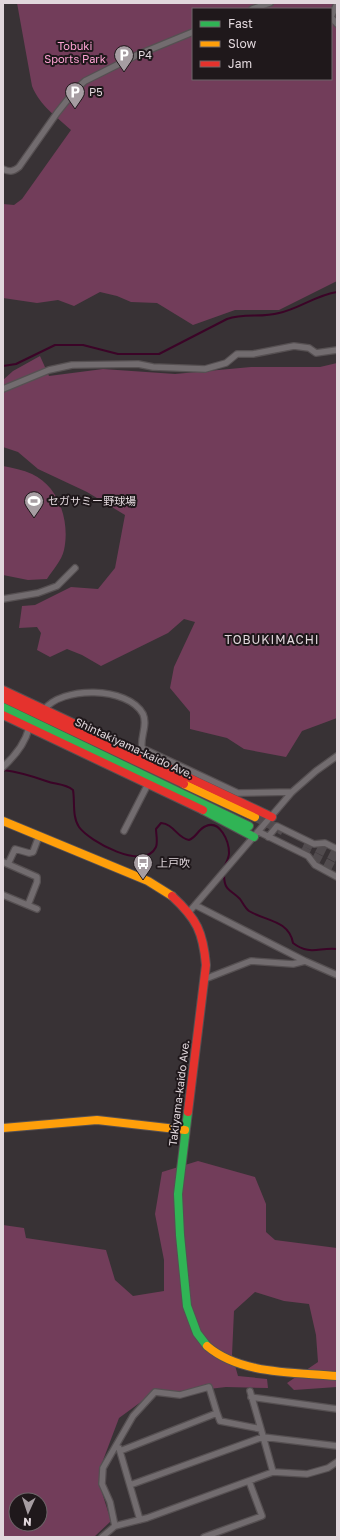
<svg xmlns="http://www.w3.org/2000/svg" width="340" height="1540" font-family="'Golos Text','Noto Sans JP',sans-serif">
  <rect width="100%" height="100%" fill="#383235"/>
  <path fill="#723d5a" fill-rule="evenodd" d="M17,3H337V281L279,310H235L193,325L157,303L131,302L117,296L100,292L74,306L58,300L37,303L3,298V204L14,205L22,199L71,130C56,116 40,106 32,86ZM193,9H331V79H193Z
    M40,356L49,376L103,369L175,374L251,367H320L337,363V718L302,731L286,757L244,749L227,738L190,729V712L170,688L174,667L195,622L184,619L168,633L101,666L82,655L67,649L50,657L37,650L41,633L37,627L19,628L22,606L35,605L71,587L98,589L115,568L125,515L87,492L38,469L18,452L3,447V380L13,371Z
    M3,466C13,468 23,470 32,474C60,487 70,523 64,550C62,560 52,571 47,579L28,580L3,575Z
    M198,1161L255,1177L266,1204V1232L275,1240L337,1248V1387L294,1390L287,1383L318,1362L316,1335L309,1304L284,1301L255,1292L234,1311L232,1355L238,1376L267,1379L268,1388L226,1387L149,1396L119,1418L102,1463L99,1483L111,1521L94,1537H3V1225L24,1228L26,1238L106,1250L115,1280L133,1296L164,1291V1260L155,1214L162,1172ZM16,1500H40V1524H16Z"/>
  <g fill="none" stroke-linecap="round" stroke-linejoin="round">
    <path stroke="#3b0427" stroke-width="2" d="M3,366L16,364L55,345H83L118,354H159L227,319C244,313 262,318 279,313C299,309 316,295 337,292
      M3,770C19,772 32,776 46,781C56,785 64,783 73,790C75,801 72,817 79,827C89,841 144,872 156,847C158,842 156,834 156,829L161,823C174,824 177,838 189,840C197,837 198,829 206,826C220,820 229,841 229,853C229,858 226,863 224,868
      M224,874C224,891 230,889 240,899C243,903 245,908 249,911C265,921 289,920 293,943C310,956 319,947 337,949"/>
    <path stroke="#514b4e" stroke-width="9" stroke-dasharray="9 4.5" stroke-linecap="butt" d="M255,817L283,831
      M305,842L337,858
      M301,850L337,869"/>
    <defs>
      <path id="street" d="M337,4L331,17L337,24
        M252,9L270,3
        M3,169C9,172 13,172 19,167L57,113L76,89L85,81L137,55L193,32
        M3,389L49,370L72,365L138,364L153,367L205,369L226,363L237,354H253L294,346L309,348L316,353L337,350
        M3,599L38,593L57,586L75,568
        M44,710C61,686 128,686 143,714C148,725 140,737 142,748L238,793L292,792
        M3,767C15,756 25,744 29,728
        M124,831L148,784
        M259,832L308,856L315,865L337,877
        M268,837L277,826L314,844L325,843L337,849
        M3,862L37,877V882L28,905
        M8,864L15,849L29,853L33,852L39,836
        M3,895L37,909
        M195,905L305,961L337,975
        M189,912L292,792L316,771L337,756
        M205,979L251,961L293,964L305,961
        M250,1391L261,1429
        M251,1397L337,1409
        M119,1448L140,1520
        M120,1451L217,1413L220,1421L261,1429L273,1472
        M130,1485L263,1437L337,1446
        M115,1526L110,1502L102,1484L103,1468L133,1416L155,1392L180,1395L209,1387L217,1413
        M102,1537L115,1526L147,1518L273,1472L307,1474L328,1468L337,1462
        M204,1537L262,1516L249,1481"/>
      <path id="fast" d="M3,707L249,826
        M203,810L254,837
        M188,1112L178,1194L180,1235L187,1306L197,1333L207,1346"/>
      <path id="slow" d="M184,784L255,817
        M3,821L148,881L172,896
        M3,1128L97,1120L185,1130
        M207,1346C241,1375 295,1372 337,1376"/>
      <path id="jam" d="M3,690L272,817
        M3,698L184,784
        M3,715L203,810
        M172,896C197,919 203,932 206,965L188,1112"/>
    </defs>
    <use href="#street" stroke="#565052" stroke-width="8"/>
    <use href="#fast" stroke="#565052" stroke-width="10"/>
    <use href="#slow" stroke="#565052" stroke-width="10"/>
    <use href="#jam" stroke="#565052" stroke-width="10"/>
    <use href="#street" stroke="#726c6f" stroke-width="5.5"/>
    <use href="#fast" stroke="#30b455" stroke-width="8"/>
    <use href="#slow" stroke="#ff9f0a" stroke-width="8"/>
    <use href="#jam" stroke="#e5322d" stroke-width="8"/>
  </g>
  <defs>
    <symbol id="parking-pin" viewBox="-11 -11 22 30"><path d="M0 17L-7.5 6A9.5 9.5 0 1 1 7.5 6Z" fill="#a69da2" stroke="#1f181b"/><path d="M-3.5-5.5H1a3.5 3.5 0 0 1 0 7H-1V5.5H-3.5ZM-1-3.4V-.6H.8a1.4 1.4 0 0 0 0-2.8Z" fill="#fff"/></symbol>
    <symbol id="stadium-pin" viewBox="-11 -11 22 30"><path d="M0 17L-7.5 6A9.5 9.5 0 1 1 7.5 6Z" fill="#a69da2" stroke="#1f181b"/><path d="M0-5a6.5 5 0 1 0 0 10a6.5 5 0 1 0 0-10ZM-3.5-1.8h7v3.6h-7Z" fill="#fff"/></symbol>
    <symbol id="bus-pin" viewBox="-11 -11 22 30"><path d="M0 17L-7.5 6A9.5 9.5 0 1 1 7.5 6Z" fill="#a69da2" stroke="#1f181b"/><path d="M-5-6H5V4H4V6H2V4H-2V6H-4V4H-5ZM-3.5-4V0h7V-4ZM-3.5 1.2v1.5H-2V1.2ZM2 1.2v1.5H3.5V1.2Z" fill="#fff"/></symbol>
  </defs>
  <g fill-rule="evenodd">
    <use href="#parking-pin" x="113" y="44" width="22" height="30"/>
    <use href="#parking-pin" x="64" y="81" width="22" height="30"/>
    <use href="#stadium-pin" x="23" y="490" width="22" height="30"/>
    <use href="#bus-pin" x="132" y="852" width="22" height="30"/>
  </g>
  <g text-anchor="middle" stroke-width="4" stroke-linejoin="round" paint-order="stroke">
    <g font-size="11" fill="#fca2d2" stroke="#1f181b">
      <text x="75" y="50">Tobuki<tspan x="75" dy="13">Sports Park</tspan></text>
    </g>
    <g font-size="11" fill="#e1d7dc" stroke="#1f181b" text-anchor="start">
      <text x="138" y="59">P4</text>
      <text x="89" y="96">P5</text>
      <text x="48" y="505">セガサミー野球場</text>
      <text x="157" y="867">上戸吹</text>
    </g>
    <g font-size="11" fill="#e1d7dc" stroke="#1f181b">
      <text transform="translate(134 748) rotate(25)" y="4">Shintakiyama-kaido Ave.</text>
      <text transform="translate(179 1093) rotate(-83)" y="4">Takiyama-kaido Ave.</text>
    </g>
    <g font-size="12" letter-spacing="1" fill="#e1d7dc" stroke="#1f181b">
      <text x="272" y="644">TOBUKIMACHI</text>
    </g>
  </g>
  <rect width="340" height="1540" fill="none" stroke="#e1d7dc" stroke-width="8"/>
  <rect x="192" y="8" width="140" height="72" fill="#1f181b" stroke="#6d6468"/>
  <rect x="200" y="21" width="20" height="6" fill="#30b455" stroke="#6d6468"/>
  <text x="228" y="28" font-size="12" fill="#e1d7dc">Fast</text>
  <rect x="200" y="41" width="20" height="6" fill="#ff9f0a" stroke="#6d6468"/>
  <text x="228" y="48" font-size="12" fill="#e1d7dc">Slow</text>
  <rect x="200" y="61" width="20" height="6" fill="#e5322d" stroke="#6d6468"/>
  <text x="228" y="68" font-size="12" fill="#e1d7dc">Jam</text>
  <g transform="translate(28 1512) rotate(183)"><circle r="19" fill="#1f181b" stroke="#6d6468"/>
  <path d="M0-3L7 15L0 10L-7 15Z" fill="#a69da2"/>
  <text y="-6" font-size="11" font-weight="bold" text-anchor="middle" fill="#e1d7dc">N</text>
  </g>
</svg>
